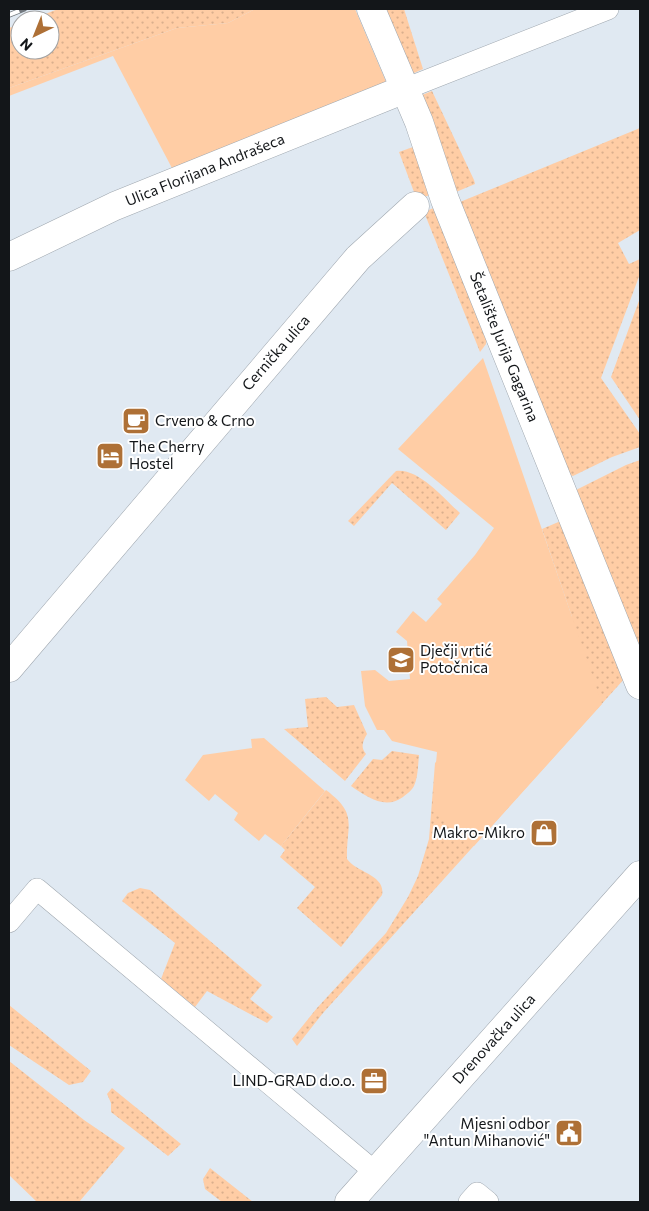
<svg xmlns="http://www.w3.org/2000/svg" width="649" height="1211" font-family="Commissioner,sans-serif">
  <defs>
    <pattern id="grass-dots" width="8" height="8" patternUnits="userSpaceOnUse" patternTransform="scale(1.25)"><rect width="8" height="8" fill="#ffcda5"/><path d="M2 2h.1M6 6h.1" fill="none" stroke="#daaf8d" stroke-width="1.8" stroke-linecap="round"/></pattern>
  </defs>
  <rect width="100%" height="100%" fill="#e0e9f2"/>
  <path fill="url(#grass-dots)" d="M58,9H255L228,23L177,28L9,88V28L20,24V50H50V20H30Z
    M385,9H404L423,69L414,73L409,72Z
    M432,91L474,180L475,184L456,192L422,95Z
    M640,128V230L618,243L629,264L640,259V274L601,378L640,434V447L612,457L573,476L570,475L460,202Z
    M413,147L432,194L417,200L399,152Z
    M436,207L487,332L486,344L480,352L424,212Z
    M640,298V420L611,377Z
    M640,460V650L576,490L626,465Z
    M396,471C419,468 444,499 460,513L446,530L392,483L354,526L348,521Z
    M563,520L626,677L323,1013L297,1046L292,1039L317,1008L386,933L408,897L418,876L429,839L435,763L572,617L542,529Z
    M326,697L337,707L354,705L367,734C363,741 360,747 366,754L345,781L284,729L308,727L305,699Z
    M392,751L419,755C418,765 418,777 414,786C412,790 407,794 403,797C385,810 367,797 351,786L373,759L382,760Z
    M326,790C359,815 346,824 347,859C357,873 386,875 382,895L341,947L297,908L315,887L280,857L285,850L281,846Z
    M140,888L150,890L262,985L250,999L273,1017L267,1023L207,991L195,1007L161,979L175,943L122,901L128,893Z
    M9,1005L91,1071L83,1082L69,1085L9,1045Z
    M9,1061L84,1120L125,1148L79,1202H37L9,1175Z
    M112,1088L181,1144L168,1156L111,1112V1103L107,1094Z
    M210,1168L253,1202H222L205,1189L203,1179Z"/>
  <path fill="#ffcda5" d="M255,9H355L390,91L261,142L253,135L173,170L113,56L9,96V88L177,28L228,23Z
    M483,358L602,704L474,846L432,811L437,752L392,741L384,730H377L365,706L361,671L375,670L389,681L410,679L407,641L396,632L413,611L426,622L442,604L437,599L475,555L494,528L398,449Z
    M264,738L325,791L281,846L265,834L259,841L234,820L238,813L215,794L209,801L185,780L203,755L252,748L251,739Z"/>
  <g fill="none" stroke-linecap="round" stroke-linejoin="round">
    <defs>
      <path id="service" d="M405,89L608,9
        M9,922L37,889L375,1172
        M469,1202L477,1193L488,1202"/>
      <path id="pedestrian" d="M371,9L419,122L445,200L640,685"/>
      <path id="minor" d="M9,257L115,206L405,89
        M9,668L358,258L415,206
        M349,1202L640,875"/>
    </defs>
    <use href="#service" stroke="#9fa7af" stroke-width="22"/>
    <use href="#pedestrian" stroke="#9fa7af" stroke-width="29"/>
    <use href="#minor" stroke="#9fa7af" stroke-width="29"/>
    <use href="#service" stroke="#fff" stroke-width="21"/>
    <use href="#pedestrian" stroke="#fff" stroke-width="28"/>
    <use href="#minor" stroke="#fff" stroke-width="28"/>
    <defs>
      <path id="rail" d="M9,15L24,9"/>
    </defs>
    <use href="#rail" stroke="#72787e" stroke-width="5.5"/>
    <use href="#rail" stroke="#fff" stroke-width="4" stroke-dasharray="11" stroke-linecap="butt"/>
  </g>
  <defs>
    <symbol id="cafe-square" viewBox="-11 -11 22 22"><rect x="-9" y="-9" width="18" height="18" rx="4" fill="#ae7036" stroke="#fff"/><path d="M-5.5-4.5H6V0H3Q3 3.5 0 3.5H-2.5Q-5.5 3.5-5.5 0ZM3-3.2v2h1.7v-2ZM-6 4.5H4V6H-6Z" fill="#fff"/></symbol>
    <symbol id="hotel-square" viewBox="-11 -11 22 22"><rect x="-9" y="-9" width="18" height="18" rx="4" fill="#ae7036" stroke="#fff"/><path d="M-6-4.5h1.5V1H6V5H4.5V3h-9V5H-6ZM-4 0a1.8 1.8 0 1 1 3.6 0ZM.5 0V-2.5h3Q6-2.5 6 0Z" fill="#fff"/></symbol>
    <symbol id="school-square" viewBox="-11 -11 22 22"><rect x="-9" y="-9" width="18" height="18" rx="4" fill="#ae7036" stroke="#fff"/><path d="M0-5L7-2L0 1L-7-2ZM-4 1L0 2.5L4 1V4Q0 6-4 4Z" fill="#fff"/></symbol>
    <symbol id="shop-square" viewBox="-11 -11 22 22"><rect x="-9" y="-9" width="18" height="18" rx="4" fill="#ae7036" stroke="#fff"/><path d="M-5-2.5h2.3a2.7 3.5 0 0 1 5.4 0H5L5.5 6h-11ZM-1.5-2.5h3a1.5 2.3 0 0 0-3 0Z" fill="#fff"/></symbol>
    <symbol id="office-square" viewBox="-11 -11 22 22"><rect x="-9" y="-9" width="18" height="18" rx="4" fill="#ae7036" stroke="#fff"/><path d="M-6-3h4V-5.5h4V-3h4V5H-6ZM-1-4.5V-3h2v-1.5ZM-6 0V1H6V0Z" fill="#fff"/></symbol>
    <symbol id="civic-square" viewBox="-11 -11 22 22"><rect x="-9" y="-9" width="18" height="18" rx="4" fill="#ae7036" stroke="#fff"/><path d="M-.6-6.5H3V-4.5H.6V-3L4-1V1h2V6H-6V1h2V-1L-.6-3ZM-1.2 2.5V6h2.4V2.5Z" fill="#fff"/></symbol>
  </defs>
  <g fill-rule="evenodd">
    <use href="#cafe-square" x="120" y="405" width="32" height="32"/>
    <use href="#hotel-square" x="94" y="440" width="32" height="32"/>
    <use href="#school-square" x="385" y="644" width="32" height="32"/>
    <use href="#shop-square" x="528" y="817" width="32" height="32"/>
    <use href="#office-square" x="358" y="1065" width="32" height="32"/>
    <use href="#civic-square" x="553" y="1117" width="32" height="32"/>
  </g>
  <g text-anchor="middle" stroke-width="4" stroke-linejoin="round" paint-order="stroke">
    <g font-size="15" fill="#131619" stroke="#fff">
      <text transform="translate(205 170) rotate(-22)" y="5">Ulica Florijana Andrašeca</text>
      <text transform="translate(504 347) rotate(68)" y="5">Šetalište Jurija Gagarina</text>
      <text transform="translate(276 353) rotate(-49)" y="5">Cernička ulica</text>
      <text transform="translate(494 1039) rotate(-48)" y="5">Drenovačka ulica</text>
    </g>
    <g font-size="15" fill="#131619" stroke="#fff" text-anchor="start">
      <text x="155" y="426">Crveno &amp; Crno</text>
      <text x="129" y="452">The Cherry<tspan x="129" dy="17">Hostel</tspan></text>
      <text x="420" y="656">Dječji vrtić<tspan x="420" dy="17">Potočnica</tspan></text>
      <text x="525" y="838" text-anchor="end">Makro-Mikro</text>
      <text x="355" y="1086" text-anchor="end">LIND-GRAD d.o.o.</text>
      <text x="550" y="1129" text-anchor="end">Mjesni odbor<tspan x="550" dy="17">"Antun Mihanović"</tspan></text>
    </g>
  </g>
  <rect width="649" height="1211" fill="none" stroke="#131619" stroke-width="20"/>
  <g transform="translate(35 35) rotate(223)"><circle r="24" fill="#ffffff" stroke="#a1a2a3"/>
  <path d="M0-4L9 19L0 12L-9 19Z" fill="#ae7036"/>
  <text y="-8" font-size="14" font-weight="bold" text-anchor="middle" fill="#131619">N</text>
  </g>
</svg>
